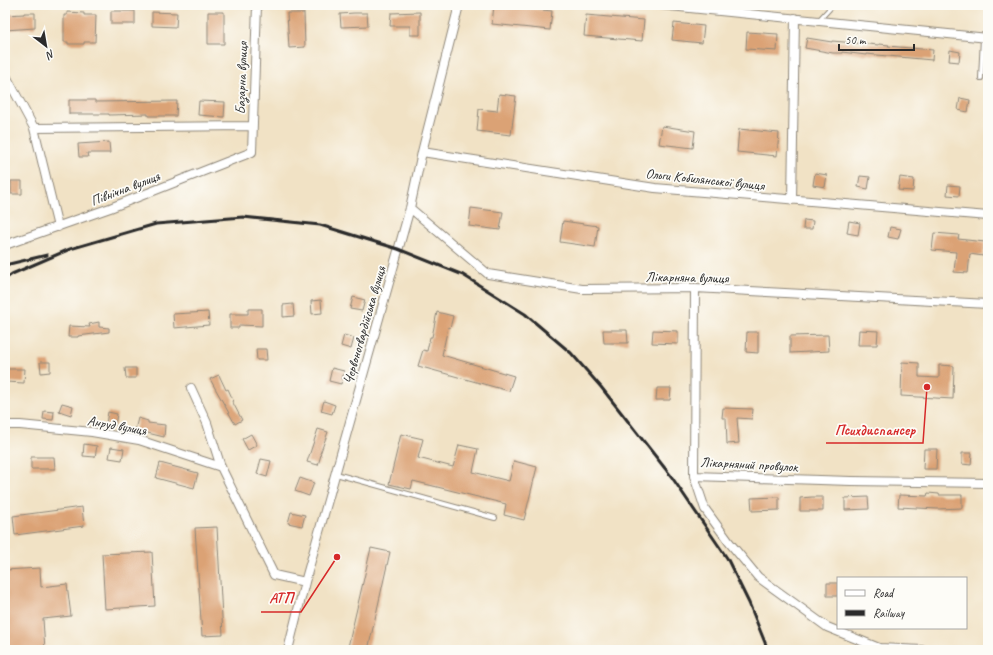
<svg xmlns="http://www.w3.org/2000/svg" width="993" height="655" font-family="Caveat,sans-serif">
  <rect width="100%" height="100%" fill="#fdfcf7"/>
  <filter id="ink" filterUnits="userSpaceOnUse"><feTurbulence type="fractalNoise" baseFrequency=".025" numOctaves="2"/><feDisplacementMap in="SourceGraphic" scale="8" xChannelSelector="R" yChannelSelector="G"/><feConvolveMatrix kernelMatrix="1 2 1 2 8 2 1 2 1" color-interpolation-filters="sRGB"/></filter>
  <filter id="wash" filterUnits="userSpaceOnUse"><feTurbulence type="fractalNoise" baseFrequency=".012" numOctaves="4" result="noise"/><feDisplacementMap in="SourceGraphic" scale="16" xChannelSelector="R" yChannelSelector="G"/><feGaussianBlur stdDeviation="0.9" result="paint"/><feColorMatrix in="noise" values="0 0 0 0 0 0 0 0 0 0 0 0 0 0 0 0 0 1.4 0 .05"/><feComposite in="paint" operator="in"/></filter>
  <g filter="url(#wash)">
    <rect width="100%" height="100%" fill="#f1e2c5"/>
    <g id="blocks">
      <path fill="#dba275" d="M494,5L552,11L550,30L492,24Z
        M111,11H135V24H111Z
        M67,12L84,13V15H96L95,42H84V44H68V42H64V15H67Z
        M152,12L177,13L176,27L152,26Z
        M208,12H224V44H208Z
        M420,12V35H410V26H390L391,13Z
        M24,13H35V28L5,30V15L24,14Z
        M287,13H304L305,47L289,48Z
        M354,13H367L368,26L341,27L340,14Z
        M586,15L644,20L642,41L584,36Z
        M674,23L704,26L702,43L672,40Z
        M747,32L778,34L777,51L746,49Z
        M807,38L832,42V41L879,45V44L889,45L888,46L933,50L932,60L866,54V55L842,52V53H833L805,48Z
        M950,50L960,52L959,62L949,61Z
        M499,94L516,96L511,135L477,131L479,109L497,111Z
        M960,98L970,100L968,112L958,110Z
        M69,100H95V102L177,101L176,116H148V114L109,115V114H69Z
        M199,101L225,102L224,117L198,115Z
        M662,126L695,131L693,148L659,144Z
        M739,129L779,133L777,156L737,152Z
        M109,142L110,153H87L88,157H79L78,144Z
        M815,173L827,175L825,187L813,185Z
        M860,176L870,177L868,189L858,187Z
        M900,177L914,179L913,191L898,190Z
        M11,181H22V194H11Z
        M948,185L960,186L959,196L947,195Z
        M471,208L503,212L500,230L469,226Z
        M804,220L813,221L812,229H803Z
        M563,221L598,226L595,247L560,242Z
        M849,221L860,223L858,235L847,233Z
        M890,227L901,229L898,239L888,237Z
        M934,233L959,235L958,239L985,242L983,256L970,254L968,273L954,272L956,252L932,250Z
        M353,297L365,300L362,311L350,309Z
        M321,300L322,313L312,314L311,301Z
        M293,304L294,316L283,317V305Z
        M248,309H262V326L239,325V328H230V314H248Z
        M208,312L209,325L174,328L173,314Z
        M437,312L453,316L450,328L448,327L442,355L514,376L509,391L418,366L423,350L427,351L430,337H432Z
        M99,322V327L109,328V332L78,336V337H68L69,326L90,327L89,324Z
        M603,330H627L628,343H604Z
        M653,330L678,331V344L652,343Z
        M859,330L878,331L877,345H858Z
        M747,332H758V353L746,352Z
        M344,335L354,338L351,349L341,346Z
        M828,335L829,351L790,353V336Z
        M256,349H266L267,360H257Z
        M40,362H50V372L41,373Z
        M902,362L919,363V377L939,378V365L954,366L953,399L901,396Z
        M125,368H136V378H126Z
        M332,368L344,371L341,384L329,381Z
        M5,369H25L24,383L5,382Z
        M219,375L226,390L228,389L233,400L232,401L242,420L235,424L210,379Z
        M657,388H671L670,400H656Z
        M324,401L335,405L332,414L321,411Z
        M62,403L73,406L71,415L59,411Z
        M723,408L753,409L752,419L737,418L739,443L727,444L726,418H722Z
        M44,411L54,412L53,420L43,419Z
        M108,412L117,414L115,426L106,424Z
        M138,418L148,421V423L165,425L164,437L135,430Z
        M318,429L328,432L320,454L321,455L318,465L307,462Z
        M251,434L257,445L248,450L242,439Z
        M401,434L423,439L418,458L453,467L459,445L478,449L473,472L509,481L514,461L537,467L524,520L504,515L506,504L413,481L411,489L389,484Z
        M84,444L97,446L95,457L83,456Z
        M111,447L124,449L122,460L109,458Z
        M924,449H937L936,469H923Z
        M962,453H972L971,465L962,464Z
        M31,457H54L55,469H31Z
        M261,459L271,461L267,477L257,474Z
        M160,463L198,473L194,488L156,478Z
        M300,478L314,483L309,496L295,491Z
        M928,493L939,494V495H962V508L938,509L898,507L899,495L927,496Z
        M779,497V510L752,511L751,498Z
        M812,497H823V511H800V498Z
        M868,497L869,509L845,510V498Z
        M82,507L84,526L15,535L13,516Z
        M291,512L305,515L302,526L288,523Z
        M217,527L223,635L202,636L195,528Z
        M371,548L390,552L368,650H361L348,647Z
        M152,552L155,606L105,609L102,554Z
        M40,568L41,587L67,584L71,616L43,619L45,650H5V570Z
        M827,583H838V596H827Z"/>
    </g>
  </g>
  <g filter="url(#ink)">
    <use href="#blocks" fill-opacity="0" stroke="#8e8678" stroke-width="1"/>
    <g fill="none" stroke-linecap="round" stroke-linejoin="round">
      <defs>
        <path id="lane" d="M819,20L833,5
          M981,78L983,38
          M336,474L495,518"/>
        <path id="street" d="M660,5L988,38
          M5,74L34,128L58,227
          M34,128L252,126
          M422,152L655,188L988,216
          M792,200L795,18
          M410,208L488,274L582,289L695,288L988,304
          M5,245L110,208L252,152L257,5
          M695,288L694,476L851,481L988,483
          M191,388L207,423L221,467L274,575L305,582
          M5,425H20L92,432L139,440L221,467
          M694,476L705,509L729,542L758,577L827,627L879,648L922,650
          M288,650L305,582L410,208L422,152L459,5"/>
      </defs>
      <use href="#lane" stroke="#8e8678" stroke-width="6"/>
      <use href="#street" stroke="#8e8678" stroke-width="10"/>
      <use href="#lane" stroke="#fff" stroke-width="4"/>
      <use href="#street" stroke="#fff" stroke-width="8"/>
      <path stroke="#2b2b2b" stroke-width="3" d="M5,265L47,255
        M5,279L12,274L70,249L156,224L243,217L320,225L398,249L463,275L525,314L571,353L601,387L671,476L727,558L749,603L768,650"/>
    </g>
  </g>
  <g text-anchor="middle" stroke-width="3.5" stroke-linejoin="round" paint-order="stroke">
    <g font-size="14" fill="#2b2b2b" stroke="#fdfcf7">
      <text transform="translate(241 78) rotate(-88)" y="5">Базарна вулиця</text>
      <text transform="translate(705 179) rotate(6)" y="5">Ольги Кобилянської вулиця</text>
      <text transform="translate(125 188) rotate(-21)" y="5">Північна вулиця</text>
      <text transform="translate(687 277) rotate(1)" y="5">Лікарняна вулиця</text>
      <text transform="translate(364 325) rotate(-74)" y="5">Червоногвардійська вулиця</text>
      <text transform="translate(117 425) rotate(10)" y="5">Анруд вулиця</text>
      <text transform="translate(749 464) rotate(3)" y="5">Лікарняний провулок</text>
    </g>
  </g>
  <path fill="none" stroke="#d62828" stroke-width="1.5" d="M927 387L923 443H826M337 557L301 612H261"/>
  <g fill="#d62828" stroke="#fdfcf7" stroke-width="1.5">
    <circle cx="927" cy="387" r="4"/>
    <circle cx="337" cy="557" r="4"/>
  </g>
  <g font-size="15" text-anchor="middle" font-weight="bold" fill="#d62828" stroke="#fdfcf7" stroke-width="3.5" stroke-linejoin="round" paint-order="stroke">
    <text x="875" y="435">Психдиспансер</text>
    <text x="281" y="603">АТП</text>
  </g>
  <rect width="993" height="655" fill="none" stroke="#fdfcf7" stroke-width="20"/>
  <rect x="837" y="577" width="130" height="52" fill="#fdfcf7" stroke="#a9a8a5"/>
  <rect x="845" y="590" width="20" height="6" fill="#ffffff" stroke="#a9a8a5"/>
  <text x="873" y="597" font-size="12" fill="#2b2b2b">Road</text>
  <rect x="845" y="610" width="20" height="6" fill="#2b2b2b" stroke="#a9a8a5"/>
  <text x="873" y="617" font-size="12" fill="#2b2b2b">Railway</text>
  <g transform="translate(46 46) rotate(149)" stroke="#fdfcf7" stroke-width="3" paint-order="stroke">
  <path d="M0-3L7 15L0 10L-7 15Z" fill="#2b2b2b"/>
  <text y="-6" font-size="11" font-weight="bold" text-anchor="middle" fill="#2b2b2b">N</text>
  </g>
  <path d="M839 44v6h75v-6" fill="none" stroke="#2b2b2b" stroke-width="2"/>
  <text x="845" y="44" font-size="12" fill="#2b2b2b" stroke="#fdfcf7" stroke-width="3" paint-order="stroke">50 m</text>
</svg>
